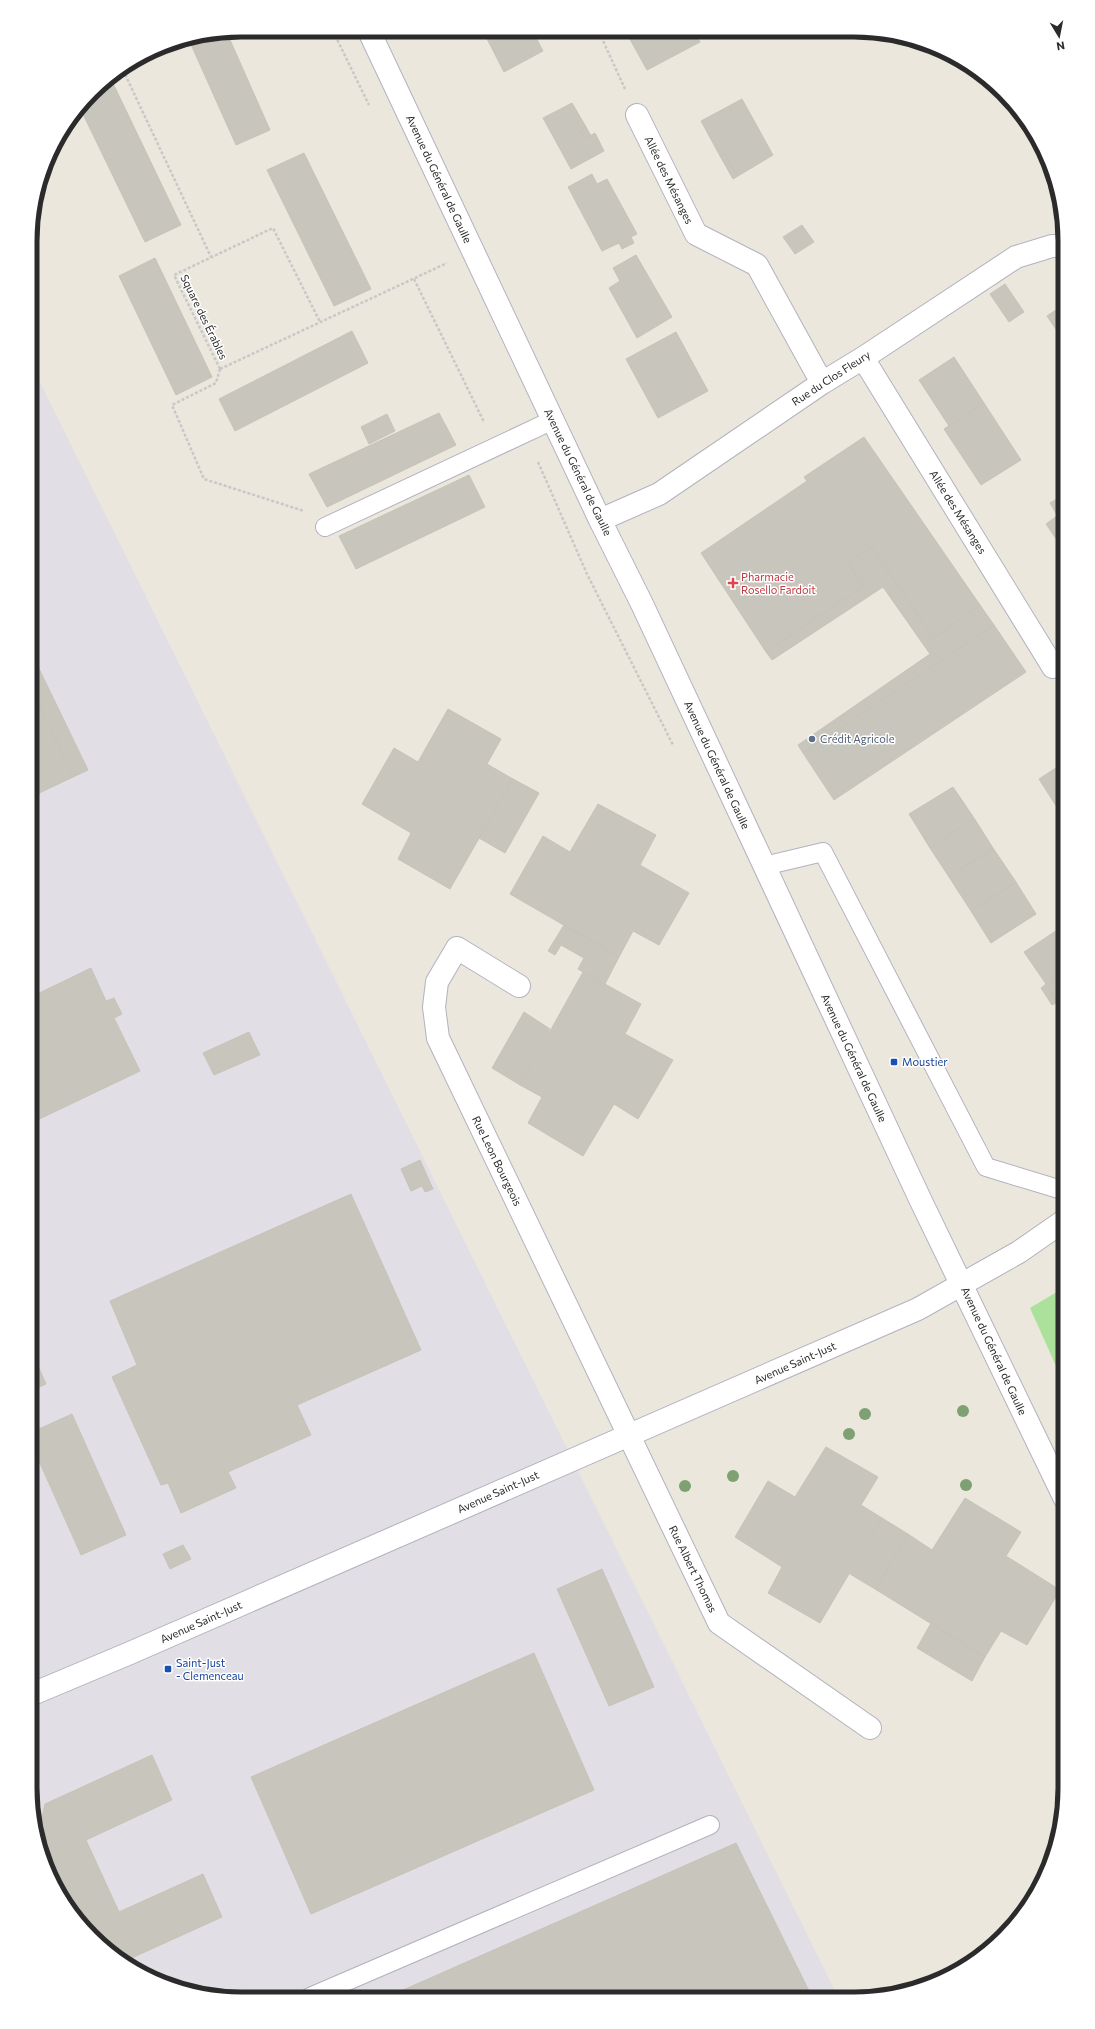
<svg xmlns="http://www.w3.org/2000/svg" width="1095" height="2029" font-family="Commissioner,sans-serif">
  <rect width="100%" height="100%" fill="#ece7dd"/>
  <path fill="#e1dee5" d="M32,366L839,1999L213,1997L160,1983L102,1947L66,1905L41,1856L30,1788Z"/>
  <path fill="#ace19c" d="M1065,1287V1386L1030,1308Z"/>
  <path fill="#c8c5bc" stroke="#c8c3b7" d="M483,31L533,32L543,51L504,72Z
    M626,32L695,33L700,42L647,70Z
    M227,33L270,130L236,145L189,40Z
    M110,77L181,225L145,242L81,110L102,83Z
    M742,99L773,155L738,176L725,154L720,156L701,121Z
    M572,103L586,127L580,131L585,139L595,133L604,151L571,169L543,118Z
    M586,127L591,136L585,139L580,131Z
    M304,153L371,289L334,306L267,170Z
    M725,154L738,176L733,179L720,156Z
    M592,174L597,184L607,179L637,234L631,237L634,243L622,249L619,243L602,251L568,187Z
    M802,225L814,242L795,254L783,237Z
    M636,255L672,317L637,338L609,288L620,281L613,268Z
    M155,258L212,377L176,395L119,276Z
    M1005,284L1024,312L1009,322L990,294Z
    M1065,304V312L1051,322L1047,316Z
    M1065,312V342L1051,322Z
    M352,331L368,363L235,431L219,399Z
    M676,332L708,391L658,418L626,359Z
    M954,357L984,403L949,426L919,380Z
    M984,403L1021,460L981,485L944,429Z
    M439,413L456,445L327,507L309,474Z
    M387,414L395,431L369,444L361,427Z
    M864,437L980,605L934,638L871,547L847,563L863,586L766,652L701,553L807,481L804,477Z
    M469,475L485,507L356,569L339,536Z
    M1065,494V510L1057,499Z
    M1057,499L1065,510L1057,515L1050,503Z
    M1065,510V552L1046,524Z
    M871,547L934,638L980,605L994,625L803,753L798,745L930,654L883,587L772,660L766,652L863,586L847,563Z
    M994,625L1026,672L834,800L803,753Z
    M31,652L88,770L73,777L31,688Z
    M31,688L73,777L31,797Z
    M448,709L501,739L487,764L513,779L450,889L398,859L411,833L362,804L394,748L418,762Z
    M1065,762V820L1039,779Z
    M513,779L539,793L505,853L479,838Z
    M953,787L974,818L930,848L909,814Z
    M598,804L656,835L640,865L689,893L659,945L633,931L619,957L510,894L543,836L570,852Z
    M974,818L993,848L949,877L930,848Z
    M993,848L1016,882L971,911L949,877Z
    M1016,882L1036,914L991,943L971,911Z
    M564,925L619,957L605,984L578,969L584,958L561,945L555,955L548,951Z
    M1065,925V972L1046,984L1024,952Z
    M91,968L106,1001L114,998L122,1014L114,1018L140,1071L31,1123V997Z
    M583,972L641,1004L625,1034L673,1060L638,1119L614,1104L583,1156L528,1123L542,1097L520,1085Z
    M1065,972V1012L1046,984Z
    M1046,984L1058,1002L1052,1005L1041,988Z
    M524,1012L550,1029L520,1085L492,1068Z
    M249,1032L260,1055L214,1075L203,1053Z
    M420,1160L433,1189L425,1192L422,1186L411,1191L401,1169Z
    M351,1194L421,1350L297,1405L311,1435L228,1472L236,1488L181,1513L168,1483L161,1485L112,1377L137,1365L110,1301Z
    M30,1348L46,1384L30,1391Z
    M72,1414L126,1535L81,1555L30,1441V1433Z
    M826,1447L878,1477L861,1505L882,1518L820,1623L768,1593L782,1567L735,1537L768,1481L795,1497Z
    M965,1498L1021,1532L1006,1556L1060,1590L1027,1645L1001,1631L985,1657L875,1589L908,1534L932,1550Z
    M882,1518L908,1534L875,1589L850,1574Z
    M183,1545L191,1559L170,1569L163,1554Z
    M602,1569L654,1687L609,1706L557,1589Z
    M931,1623L985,1657L972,1681L917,1648Z
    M534,1653L594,1790L311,1914L251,1777Z
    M152,1755L172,1800L86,1840L119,1912L203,1874L222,1917L125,1961L102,1947L66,1905L41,1856L38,1836L45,1804Z
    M736,1843L813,1999L385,1998Z"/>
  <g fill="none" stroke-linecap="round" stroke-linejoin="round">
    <defs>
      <path id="lane" d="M325,527L553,420
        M764,866L823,852L986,1167L1065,1191
        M310,1997L710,1825"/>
      <path id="street" d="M369,31L600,520L642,604L920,1199L1065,1499
        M637,115L696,234L757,265L822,383
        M863,358L1053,667
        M600,520L659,494L822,383L863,358L1016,257L1052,246H1065
        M519,986L457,948L437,982L434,1007L438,1038L719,1623L870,1728"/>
      <path id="secondary" d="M30,1695L130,1653L918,1309L1019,1252L1065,1220"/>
    </defs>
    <use href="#lane" stroke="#b1b2be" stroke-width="20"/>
    <use href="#street" stroke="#b1b2be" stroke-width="24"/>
    <use href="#secondary" stroke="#b1b2be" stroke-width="24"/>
    <path stroke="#c8c8c8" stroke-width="2.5" stroke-dasharray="3 2" stroke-linecap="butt" d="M333,31L369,105
      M599,32L625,89
      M123,70L211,257
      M414,279L484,422
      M220,369L174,275L273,228L320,322
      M220,369L447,263
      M220,369L216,383L172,405L204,479L304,511
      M538,462L587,574L673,745"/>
    <use href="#lane" stroke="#fff" stroke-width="18"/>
    <use href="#street" stroke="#fff" stroke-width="22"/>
    <use href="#secondary" stroke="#fff" stroke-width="22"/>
  </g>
  <g fill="#7ea073">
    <circle cx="963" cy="1411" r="6"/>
    <circle cx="865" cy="1414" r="6"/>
    <circle cx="849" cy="1434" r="6"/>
    <circle cx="733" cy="1476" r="6"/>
    <circle cx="966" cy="1485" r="6"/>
    <circle cx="685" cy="1486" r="6"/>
  </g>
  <path fill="#e0444e" stroke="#fff" stroke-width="1.5" d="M731 577h4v4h4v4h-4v4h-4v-4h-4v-4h4z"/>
  <circle fill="#5c6f8a" stroke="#fff" stroke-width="1.5" cx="812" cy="739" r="4"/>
  <g fill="#1a4fb4" stroke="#fff" stroke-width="1.5">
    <rect x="890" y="1058" width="8" height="8" rx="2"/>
    <rect x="164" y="1665" width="8" height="8" rx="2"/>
  </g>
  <g text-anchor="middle" stroke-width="3" stroke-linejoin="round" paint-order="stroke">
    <g font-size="11" fill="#2b2b2b" stroke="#fff">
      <text transform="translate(439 179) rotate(65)" y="4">Avenue du Général de Gaulle</text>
      <text transform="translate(669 180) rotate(64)" y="4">Allée des Mésanges</text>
      <text transform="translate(204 317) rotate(64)" y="4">Square des Érables</text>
      <text transform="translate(831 378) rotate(-33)" y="4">Rue du Clos Fleury</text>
      <text transform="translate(578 472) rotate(64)" y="4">Avenue du Général de Gaulle</text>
      <text transform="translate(958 512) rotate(58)" y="4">Allée des Mésanges</text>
      <text transform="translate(717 765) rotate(65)" y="4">Avenue du Général de Gaulle</text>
      <text transform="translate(854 1058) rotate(65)" y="4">Avenue du Général de Gaulle</text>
      <text transform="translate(497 1161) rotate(64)" y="4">Rue Leon Bourgeois</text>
      <text transform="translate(994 1351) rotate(65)" y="4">Avenue du Général de Gaulle</text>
      <text transform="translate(795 1363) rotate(-24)" y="4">Avenue Saint-Just</text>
      <text transform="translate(498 1492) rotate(-24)" y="4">Avenue Saint-Just</text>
      <text transform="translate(693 1569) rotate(64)" y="4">Rue Albert Thomas</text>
      <text transform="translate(201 1622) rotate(-24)" y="4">Avenue Saint-Just</text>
    </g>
    <g font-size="11" fill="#be3a42" stroke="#fff" text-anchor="start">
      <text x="741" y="581">Pharmacie<tspan x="741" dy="13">Rosello Fardoit</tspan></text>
    </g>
    <g font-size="11" fill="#4e5e75" stroke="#fff" text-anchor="start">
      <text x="820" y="743">Crédit Agricole</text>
    </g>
    <g font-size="11" fill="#164399" stroke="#fff" text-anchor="start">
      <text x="902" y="1066">Moustier</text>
      <text x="176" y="1667">Saint-Just<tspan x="176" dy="13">- Clemenceau</tspan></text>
    </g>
  </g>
  <path d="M0 0H1095V2029H0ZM241 37H854A204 204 0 0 1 1058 241V1788A204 204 0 0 1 854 1992H241A204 204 0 0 1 37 1788V241A204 204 0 0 1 241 37Z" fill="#fff" fill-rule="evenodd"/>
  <path fill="none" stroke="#2b2b2b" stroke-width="5" d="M241 37H854A204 204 0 0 1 1058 241V1788A204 204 0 0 1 854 1992H241A204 204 0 0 1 37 1788V241A204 204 0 0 1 241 37Z"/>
  <g transform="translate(1059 36) rotate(170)" stroke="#ffffff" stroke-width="3" paint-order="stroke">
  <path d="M0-3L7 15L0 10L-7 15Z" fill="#2b2b2b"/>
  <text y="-6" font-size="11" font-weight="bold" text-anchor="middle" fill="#2b2b2b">N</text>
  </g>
</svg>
